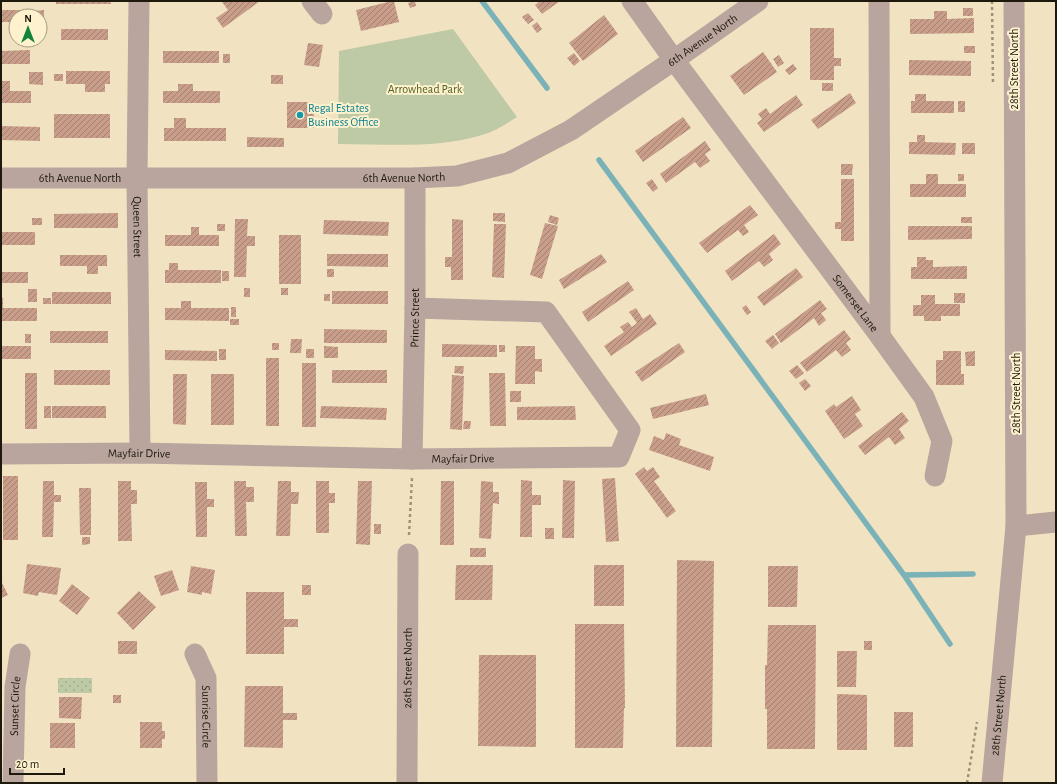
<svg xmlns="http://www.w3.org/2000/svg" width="1057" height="784" font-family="'Alegreya Sans',sans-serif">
  <defs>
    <pattern id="garden-dots" width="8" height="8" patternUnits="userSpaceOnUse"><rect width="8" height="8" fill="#bec9a6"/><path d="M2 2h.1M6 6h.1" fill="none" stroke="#a3ac8e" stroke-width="1.8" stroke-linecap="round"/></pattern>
    <pattern id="building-hatch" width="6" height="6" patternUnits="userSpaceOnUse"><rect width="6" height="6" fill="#c89d8a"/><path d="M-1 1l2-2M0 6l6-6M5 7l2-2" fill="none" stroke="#a27f6f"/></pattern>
  </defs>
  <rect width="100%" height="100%" fill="#f1e3c1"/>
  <path fill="#bec9a6" d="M453,29L517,117C506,124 495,131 482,135C436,149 385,144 338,144L339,51Z"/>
  <path fill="url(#garden-dots)" d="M58,678H92V693H58Z"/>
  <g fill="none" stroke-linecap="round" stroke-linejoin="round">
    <path stroke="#7bb2b7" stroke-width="5.5" d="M482,1L547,88
      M599,160L904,575L950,644
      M904,575L973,574"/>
  </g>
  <path fill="url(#building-hatch)" d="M56,1H110L111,4H56Z
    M224,1H260L223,28L216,18L228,10L222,2Z
    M392,1H394L399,22L361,31L356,10Z
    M415,1L416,6L410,8L408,3Z
    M540,1H560L542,14L535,5Z
    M963,8H973V16H963Z
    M1,10H32V16H16V22H1Z
    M44,10V21H40V16H34V11Z
    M934,11H947V19L974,18V33L910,34V19H934Z
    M528,13L534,20L528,24L522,17Z
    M604,15L618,34L583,61L569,43Z
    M537,22L542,29L537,33L532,26Z
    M810,28H834V58H841V66H834V80H810Z
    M61,29H108V40H61Z
    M23,40H34V45H23Z
    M308,43L323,45L319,67L304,65Z
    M964,46H975V53H964Z
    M30,50V64H1V51Z
    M163,51H219V63H163Z
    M763,52L777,72L744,95L730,76Z
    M574,53L580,61L574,66L567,58Z
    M223,54H230V63H223Z
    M779,55L784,63L778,67L773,59Z
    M909,60L971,61V76L909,75Z
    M793,64L797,69L789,75L785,70Z
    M66,71H110V84H105V92H85V84H66Z
    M29,72H43V85L29,84Z
    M54,74H63V81H54Z
    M271,75H283V84H271Z
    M1,81H10V91H31V103H1Z
    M822,83H833V91H822Z
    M178,84H193V91H220V103H163V91H178Z
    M850,93L856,103L818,129L811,120Z
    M915,94H926V101H954V113H911V101H915Z
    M796,95L803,105L764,132L757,123L762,119L758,114L766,108L770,114Z
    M958,101H965V112H958Z
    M287,102H314V128H287Z
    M54,114H110V138H54Z
    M683,117L691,128L643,162L635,151Z
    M174,118H186V128H226V141H164V128H174Z
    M1,126L40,127V141L1,140Z
    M917,135H925V142L956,143L955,155L909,154V142H917Z
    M247,137L284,138V147H247Z
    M705,141L711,150L705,154L710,161L700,168L695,162L666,183L660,174Z
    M962,143H975V154H962Z
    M841,164H853L852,175H841Z
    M926,174H938V184H966V197H910V184H926Z
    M958,174H964V181H958Z
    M652,179L658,188L653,192L646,183Z
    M841,179H854V241H841V229H835V222H841Z
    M750,205L758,215L744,225L749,232L743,236L738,230L707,253L699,243Z
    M118,213V228H54V214Z
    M493,213H505V222L493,221Z
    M550,215L559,218L557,225L548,222Z
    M961,217H972V223H961Z
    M32,218H42V225H32Z
    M235,219H248L247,236H255V246H247L246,277H234Z
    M452,219L463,220V280H451V267H445V257H452Z
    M324,220L389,222L388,236L323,234Z
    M545,223L558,226L542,279L530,275Z
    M217,224H225V231H217Z
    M494,224H506L504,278L492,277Z
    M908,226H972V239L908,240Z
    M191,227H199V235H219V246H165V235H191Z
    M1,232H35V245H1Z
    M774,234L781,244L769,254L773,260L764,267L759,261L732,281L725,271Z
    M279,235H301V284H279Z
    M327,254H388V267L327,266Z
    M601,254L607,262L564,289L559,280Z
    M60,255H107V266H98V274H87V266H60Z
    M917,257H926V260H933V267L967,266V279H911V267H917Z
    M169,263H178V270H221V283H165V270H169Z
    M796,268L803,277L764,306L757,297Z
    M327,269H334V277H327Z
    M222,271H229V281H222Z
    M1,272H28V283H1Z
    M628,281L634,290L588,322L582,312Z
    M244,288H250V297H244Z
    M281,288H288V295H281Z
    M28,289H37V302H28Z
    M332,291H388V304H332Z
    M52,292H111V304H52Z
    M954,293H965V303H954Z
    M324,294H330V301H324Z
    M921,295H935V304H960V316H941V321H924V316H913V305H921Z
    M1,298H3V308H37V321H1Z
    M43,298H51V304H43Z
    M820,300L827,309L821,313L826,320L819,326L814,318L781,343L775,334Z
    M181,301H191V308H229V321L165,320V308H181Z
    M746,305L751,312L747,315L742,308Z
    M231,307H236V317H231Z
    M636,308L643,319L650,314L657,324L611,356L604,346L624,332L620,327L628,322L632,327L637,323L629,312Z
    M230,319H239V325H230Z
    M324,329L387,330V343H324Z
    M844,330L851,339L846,343L851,350L842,357L836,350L807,372L800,363Z
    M50,331H108V343H50Z
    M25,334H31V343H25Z
    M773,335L779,343L772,349L765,341Z
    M291,339H302L301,353H290Z
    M272,343H279V350H272Z
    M679,343L685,352L642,382L635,372Z
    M442,344L497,345V357H442Z
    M499,345H505V352H499Z
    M1,346H31V359H1Z
    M324,346L338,347V358H324Z
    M516,346H535V359H542V372L535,371V384H515Z
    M219,349H226V360H219Z
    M306,349H314V358H306Z
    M165,350L217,351V361L165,360Z
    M943,351H961V374H964V385H936V360H943Z
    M975,351V366H966L965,352Z
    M266,358H279V426H266Z
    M302,363H316V427H302Z
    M797,365L804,373L796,379L789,371Z
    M455,366H464L463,374L454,373Z
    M54,370H110V385H54Z
    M332,370H387V383H332Z
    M25,373H37V429H25Z
    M489,373H505L506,426H490Z
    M173,374H187L186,425L173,424Z
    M211,374H234V425H211Z
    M452,375L464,376L462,430L450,429Z
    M805,379L811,386L805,391L799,383Z
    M510,391H521V402H510Z
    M706,394L709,405L653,419L650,408Z
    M852,396L861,410L855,414L863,426L844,439L825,411L834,404L836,407Z
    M44,406H51V418H44Z
    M52,406H106V418H52Z
    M321,406L387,408L386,420L320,418Z
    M575,406L576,420H517V407Z
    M902,412L909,421L899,429L905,438L895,445L889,437L865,455L858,446Z
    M464,421H471L470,429H463Z
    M666,433L681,439L679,445L714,457L710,471L649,450L654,436L664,440Z
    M644,467L647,471L653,467L660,477L654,481L676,511L667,518L635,474Z
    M3,476H18V540H3Z
    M615,478L619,541L606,542L602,479Z
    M521,480L532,481V495H541V505H532V537H520Z
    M563,480L575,481L574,538H562Z
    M43,481H54V495H61V502H54L53,537H42Z
    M118,481H131V490H137V504H131L132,541H118Z
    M234,481H246V487H254V502H246L247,536H235Z
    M278,481H291V492H299L298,504H291L290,536H276Z
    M316,481H329V493H335V503H329V533H316Z
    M358,481H372L370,545L356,544Z
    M441,481H454V545H440Z
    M481,481L493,482V492H499V504L493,503L491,539L479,538Z
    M195,482H207V499H214V507H207V537H196Z
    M79,488H91V535H80Z
    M374,524H381V534H374Z
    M545,528H554V539H545Z
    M82,537H90V544L82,545Z
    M470,548H486V557H470Z
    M677,560L714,561L712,747H676Z
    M27,564L61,568L57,595L39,592L38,596L23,593Z
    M456,565H493L492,600H455Z
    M594,565H624V606H594Z
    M191,566L215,570L211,594L202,592V595L187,592Z
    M768,566H798L797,607H768Z
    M172,570L179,590L161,596L154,576Z
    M1,581L8,595L1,598Z
    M72,584L90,598L77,615L59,601Z
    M302,585H311V595H302Z
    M139,591L156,607L133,630L117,613Z
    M246,592H284V619H298V627H284V654H246Z
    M575,624H624L625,708H624L623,748H575Z
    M768,625H816L815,749H767V709H765V665H767Z
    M118,641H137V654H118Z
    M864,641H872V650H864Z
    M837,651H857L856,687H837Z
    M479,655H536V747L478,746Z
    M245,686H283V713H297V720H283V748L244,747Z
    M837,694L867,695V750H837Z
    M113,695H121V703H113Z
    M59,697H82L81,719L59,718Z
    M894,712H913V747H894Z
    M140,722H162V731H165V739H162V748H140Z
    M50,723H75V748H50Z"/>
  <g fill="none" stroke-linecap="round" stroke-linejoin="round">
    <path stroke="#9d9379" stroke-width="2.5" stroke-dasharray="3 3" stroke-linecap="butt" d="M992,1L993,84
      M409,535L412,478
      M967,783L977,722"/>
    <g stroke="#b9a59d" stroke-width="21">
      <path id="s1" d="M139,1L137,178L140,453"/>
      <path d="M312,1L322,14"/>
      <path id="s2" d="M632,1L674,60L880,336L879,1"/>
      <path id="s3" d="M1,178H415L457,176L508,163L571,130L674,60L758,1"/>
      <path d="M880,336L924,397L942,441L935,476"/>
      <path id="s4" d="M1,454L140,453L412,459L619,457L630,430L546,312L415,308"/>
      <path id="s5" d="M412,459L415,308V178"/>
      <path d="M1016,526L1056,522"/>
      <path id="s6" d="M195,654L206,678L207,783"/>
      <path id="s7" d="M13,783L15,687L20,654"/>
      <path id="s8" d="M407,783L408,554"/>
      <path id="s9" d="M992,783L1016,526L1014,1"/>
    </g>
  </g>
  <circle fill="#0f9aa8" stroke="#fef1ce" stroke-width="1.5" cx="300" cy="115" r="4"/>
  <g text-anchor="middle" stroke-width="4" stroke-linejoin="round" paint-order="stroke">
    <g font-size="12" fill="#1e190d" stroke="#fef1ce">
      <text dy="4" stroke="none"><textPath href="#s3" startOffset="739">6th Avenue North</textPath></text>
      <text transform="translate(1014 69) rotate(-90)" y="4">28th Street North</text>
      <text dy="4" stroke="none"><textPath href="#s3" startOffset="403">6th Avenue North</textPath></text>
      <text dy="4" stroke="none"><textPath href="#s3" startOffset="79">6th Avenue North</textPath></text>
      <text dy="4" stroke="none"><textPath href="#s1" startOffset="226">Queen Street</textPath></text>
      <text dy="4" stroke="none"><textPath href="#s2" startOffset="376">Somerset Lane</textPath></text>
      <text dy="4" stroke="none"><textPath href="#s5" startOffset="141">Prince Street</textPath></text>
      <text transform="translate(1016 393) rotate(-90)" y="4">28th Street North</text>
      <text dy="4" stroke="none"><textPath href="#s4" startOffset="138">Mayfair Drive</textPath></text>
      <text dy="4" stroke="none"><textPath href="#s4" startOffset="462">Mayfair Drive</textPath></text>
      <text dy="4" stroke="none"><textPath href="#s8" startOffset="115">26th Street North</textPath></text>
      <text dy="4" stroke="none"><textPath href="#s7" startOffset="77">Sunset Circle</textPath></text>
      <text dy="4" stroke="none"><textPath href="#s9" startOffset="68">28th Street North</textPath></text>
      <text dy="4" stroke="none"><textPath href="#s6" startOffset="65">Sunrise Circle</textPath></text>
    </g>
    <g font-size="12" fill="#505f21" stroke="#fef1ce">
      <text x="425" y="93">Arrowhead Park</text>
    </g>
    <g font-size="12" fill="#0d838f" stroke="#fef1ce" text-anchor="start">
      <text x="308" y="112">Regal Estates<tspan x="308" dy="14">Business Office</tspan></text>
    </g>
  </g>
  <rect width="1057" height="784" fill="none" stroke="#1e190d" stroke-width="4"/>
  <g transform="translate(28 28)"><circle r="19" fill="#fef1ce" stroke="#a49b81"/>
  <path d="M0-3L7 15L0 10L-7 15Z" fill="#14833a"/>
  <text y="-6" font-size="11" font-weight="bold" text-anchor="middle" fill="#1e190d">N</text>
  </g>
  <path d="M10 768v6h54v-6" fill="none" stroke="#1e190d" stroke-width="2"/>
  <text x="16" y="768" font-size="12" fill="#1e190d" stroke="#fef1ce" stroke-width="3" paint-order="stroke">20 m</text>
</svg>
